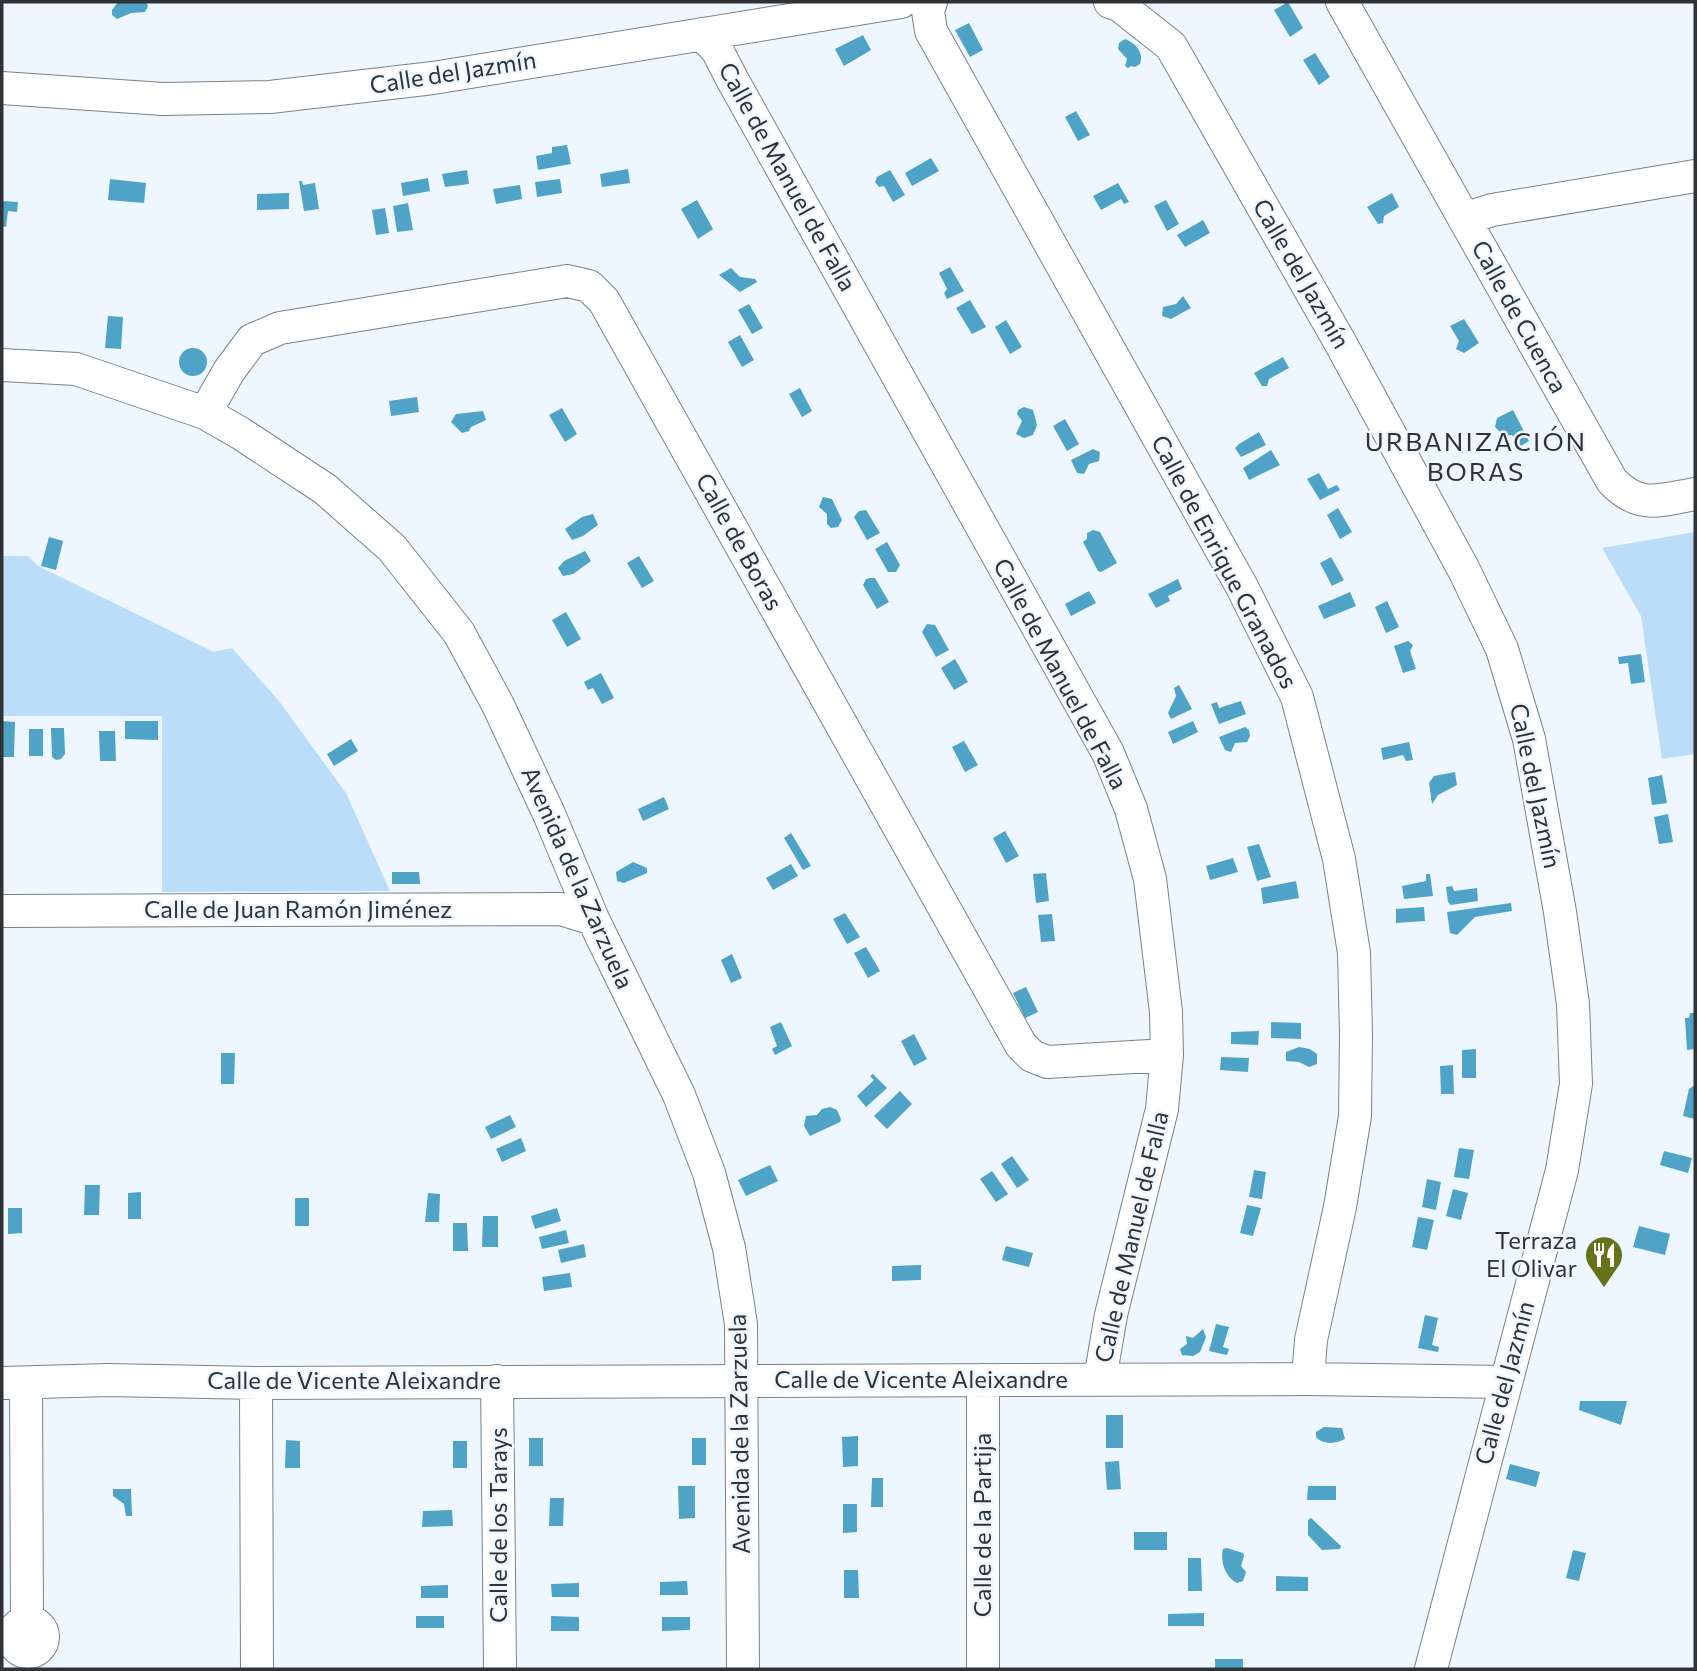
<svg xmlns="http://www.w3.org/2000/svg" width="1697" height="1671" font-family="Commissioner,sans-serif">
  <rect width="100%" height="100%" fill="#eef7ff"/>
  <path fill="#bbddfa" d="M1695,532V754L1662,759L1641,616L1602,548Z
    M2,556H28L38,566L214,652L232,648L279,701L346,793L390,891L162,892V716H2Z"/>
  <path fill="#4fa3c7" d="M118,2H146L148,6L145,12L131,13L117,19L112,15V10Z
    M1288,2L1303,28L1290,37L1274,10Z
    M969,23L983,50L970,57L955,30Z
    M863,35L871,50L844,66L835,49Z
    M1125,39C1136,43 1144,53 1140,64L1135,67L1131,66L1128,68L1125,66L1127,59L1118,49L1119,43Z
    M1315,53L1330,77L1319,85L1303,60Z
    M1076,111L1090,135L1078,141L1065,117Z
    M567,145L571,164L538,170L536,156L552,153V147Z
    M931,158L939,171L912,186L905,173Z
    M628,169L630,183L602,187L600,174Z
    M467,170L469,184L445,187L442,174Z
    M890,170L905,195L893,202L884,186L879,187L875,182L877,177Z
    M428,178L430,191L403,196L401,183Z
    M110,179L146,183L144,203L108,200Z
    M560,179L562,193L537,197L535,182Z
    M299,181H302L303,185L315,183L319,209L304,211Z
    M1118,183L1129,202L1124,204L1121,199L1101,210L1093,196Z
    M520,185L522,199L496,204L493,189Z
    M289,193V209L257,210V194Z
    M1392,193L1399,207L1384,216L1383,223L1378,224L1367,207Z
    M697,200L713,229L698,239L681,209Z
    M1166,200L1179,224L1167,231L1154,206Z
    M2,201L18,202L17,212L8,211L6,227L2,226Z
    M408,203L413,230L397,232L393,206Z
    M385,208L389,233L376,235L372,210Z
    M1203,220L1210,233L1185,247L1177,235Z
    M950,267L964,291L947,299L944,293L947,289L939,273Z
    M731,268L740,277L755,279L757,282L740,292L719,275Z
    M1183,296L1191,308L1171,319L1162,316L1163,307L1176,304Z
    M970,300L986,327L972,334L956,308Z
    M749,304L763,328L752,334L738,310Z
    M108,316L123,317L121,349L105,348Z
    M1464,319L1479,343L1464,353L1456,349L1459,341L1450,326Z
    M1006,320L1022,347L1010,354L995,327Z
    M740,335L754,360L742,367L728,342Z
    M179 362a14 14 0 1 1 28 0a14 14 0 1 1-28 0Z
    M1283,357L1289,368L1269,379L1267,386H1262L1254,373Z
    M800,388L812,411L802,417L789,394Z
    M417,397L419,412L391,416L389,401Z
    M1024,407L1033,410L1037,425L1033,435L1024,438L1016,434L1022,421L1017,414L1018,410Z
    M562,408L577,434L565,442L549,415Z
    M1513,410L1529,441L1519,447L1512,435L1504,436L1495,427L1497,418Z
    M483,411L486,420L471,427L469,431L462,433L451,422L456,414Z
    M1065,419L1079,444L1067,451L1053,426Z
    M1259,432L1266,445L1241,457L1235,448L1239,444Z
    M1093,449L1100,452L1099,461L1089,464L1084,474L1077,473L1071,460Z
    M1271,450L1280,465L1249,480L1243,468Z
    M1319,473L1328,489L1337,485L1340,490L1320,500L1307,479Z
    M823,497L832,499L842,520L838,527L831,528L827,524V514L819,507Z
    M1338,508L1352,532L1340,539L1327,515Z
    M866,510L880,533L867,540L854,517L859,511Z
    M593,514L598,525L583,536L572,540L565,529L582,517Z
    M1093,530L1100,532L1117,563L1101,572L1098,571L1083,542L1087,539V533Z
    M49,537L63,541L56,570L41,566Z
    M887,542L900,565L896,572H888L875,549Z
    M585,551L591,561L573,574L563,576L558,568L564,561Z
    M639,556L654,581L642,588L627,563Z
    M1331,557L1344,580L1332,586L1320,563Z
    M870,578H875L889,602L877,609L863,585L866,579Z
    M1178,579L1182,589L1168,596L1170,601L1156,608L1148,594Z
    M1089,591L1096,603L1071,616L1065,604Z
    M1350,592L1356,606L1324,619L1318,606Z
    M1387,601L1399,627L1386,633L1375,607Z
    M566,612L581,639L567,647L552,620Z
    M927,624L935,625L949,650L936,657L922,632Z
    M1408,641L1413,645L1410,651L1416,669L1403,673L1394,646Z
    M1641,654L1645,682L1631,684L1628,663L1619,664L1618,657Z
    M955,659L968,682L954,690L941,668Z
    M601,673L614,698L602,704L593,688L588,690L584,682Z
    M1179,685L1192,709L1171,719L1168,713L1176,696L1174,688Z
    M1241,701L1246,714L1219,724L1211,704L1217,702L1219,708Z
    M2,721L15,722L14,757H2Z
    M125,721H158V740L125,739Z
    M1193,721L1198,732L1173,744L1168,732Z
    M1245,727L1249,730L1250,736L1247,742L1235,743L1231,752L1225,750L1219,737Z
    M51,728H64L65,754L61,759L56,760L52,757Z
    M29,729H43V756H29Z
    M99,731H115L116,761H100Z
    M351,739L358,751L334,766L327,754Z
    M964,741L978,765L965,772L952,747Z
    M1409,742L1413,760L1406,761L1403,755L1383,760L1381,748Z
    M1455,772L1457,785L1438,795L1432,804L1429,783L1434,776Z
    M1662,775L1667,803L1652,805L1648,778Z
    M664,797L669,809L643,821L638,809Z
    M1668,814L1673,842L1659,844L1654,817Z
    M1005,831L1019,856L1006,863L993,838Z
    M791,833L811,866L803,870L784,838Z
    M1259,844L1271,877L1257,881L1247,847Z
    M1233,858L1238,872L1210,880L1206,866Z
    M633,862L647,868V873L624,883L617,881L616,872Z
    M791,864L798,876L773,890L766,878Z
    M392,872H419L420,884H392Z
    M1046,873L1049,901L1036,903L1033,874Z
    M1426,874H1430L1433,896L1404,899L1402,886L1426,881Z
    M1296,881L1299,898L1263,904L1261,888Z
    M1452,886L1454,891L1477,888L1478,901L1451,905L1448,902L1446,887Z
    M1511,903L1512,911L1475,917L1457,935L1450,933L1447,912Z
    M1424,907L1425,921L1396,923V909Z
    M845,913L860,937L847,944L833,919Z
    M1052,914L1055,941L1041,942L1038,915Z
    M866,947L880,971L868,978L854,953Z
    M732,954L742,978L731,983L721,960Z
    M1026,987L1038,1012L1025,1018L1013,993Z
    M1690,1013H1695V1049L1687,1050L1685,1018H1689Z
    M781,1022L792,1046L775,1055L772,1049L777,1046L770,1027Z
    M1271,1022L1301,1023V1039L1271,1038Z
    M1259,1031L1258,1045L1231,1044V1032Z
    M914,1034L927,1059L914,1066L901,1041Z
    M1299,1047L1310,1049L1317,1054V1064L1309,1067L1299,1062L1286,1061V1052Z
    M1476,1049V1078H1462V1050Z
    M221,1053H235L234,1084H221Z
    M1221,1057L1249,1058L1248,1072L1220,1070Z
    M1453,1065L1454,1094H1441L1440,1066Z
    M873,1074L887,1088L866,1107L857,1096L874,1080L870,1076Z
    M1695,1085V1119L1683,1116L1689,1089Z
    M900,1091L912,1104L887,1129L874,1116Z
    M830,1107L837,1110L841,1119L840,1122L810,1136L804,1126L806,1116L817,1115L822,1109Z
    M510,1115L516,1127L491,1139L485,1127Z
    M521,1138L526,1151L502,1162L496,1149Z
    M1459,1148L1474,1150L1469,1179L1454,1177Z
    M1664,1151L1692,1158L1688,1173L1660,1165Z
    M1012,1156L1029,1180L1017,1188L1001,1164Z
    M770,1165L778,1181L746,1196L738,1180Z
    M1254,1170L1266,1172L1262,1199L1249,1197Z
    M992,1171L1008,1194L996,1202L980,1179Z
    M1427,1179L1441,1182L1436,1210L1422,1207Z
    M85,1185H100L99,1215H84Z
    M1453,1189L1468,1193L1461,1220L1446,1216Z
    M141,1192V1219H128V1193Z
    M428,1193L440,1194L439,1222H425Z
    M295,1198H309V1226H295Z
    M1247,1205L1261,1208L1253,1236L1240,1233Z
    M8,1208H22V1233L8,1234Z
    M557,1208L561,1221L535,1229L531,1216Z
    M483,1216H498V1247H482Z
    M1418,1217L1434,1220L1427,1250L1412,1247Z
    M453,1223H467L468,1251H453Z
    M1639,1226L1670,1234L1665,1255L1633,1247Z
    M566,1230L569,1243L542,1249L539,1237Z
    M584,1244L586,1257L561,1263L558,1250Z
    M1006,1246L1033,1253L1029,1267L1002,1260Z
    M921,1265V1280L892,1281V1266Z
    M570,1273L572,1287L544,1291L542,1277Z
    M1425,1315L1438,1318L1432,1345L1439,1347L1438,1352L1418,1348Z
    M1216,1324L1229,1327L1223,1347L1229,1349L1227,1355L1209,1351Z
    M1203,1329L1206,1337L1200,1352L1193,1356L1182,1355L1180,1349L1187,1344L1186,1336L1193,1338Z
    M1580,1401H1627L1621,1425L1579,1410Z
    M1106,1415H1123V1448H1106Z
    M1324,1427L1342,1428L1345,1439C1336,1444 1323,1445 1316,1437V1432Z
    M858,1436V1466L843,1467L842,1437Z
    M529,1438H543V1466H529Z
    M692,1438H706V1465H692Z
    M286,1440L300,1441V1468H285Z
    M453,1441H467V1468H453Z
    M1119,1461L1121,1489L1107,1490L1105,1462Z
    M1510,1464L1540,1472L1536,1487L1506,1479Z
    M872,1478H883V1507H871Z
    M678,1486H695V1518L679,1519Z
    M1308,1486H1336V1500H1307Z
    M113,1489H131L132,1516H126L124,1504L113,1496Z
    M550,1498H564L563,1526H549Z
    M843,1504H857V1532L843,1533Z
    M452,1510L453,1526L422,1527L423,1511Z
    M1311,1518L1341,1546L1340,1549L1322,1550L1308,1535V1520Z
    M1134,1532H1167V1550H1134Z
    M1227,1548L1243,1553L1244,1556L1241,1566L1246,1572L1243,1581L1237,1583C1225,1577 1220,1561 1223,1549Z
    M1573,1550L1586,1553L1579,1581L1566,1578Z
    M1188,1558H1201L1202,1591H1188Z
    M844,1570H858L859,1598H844Z
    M1276,1576L1308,1577V1591H1276Z
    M687,1581L688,1595H660V1582Z
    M579,1583V1597H552L551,1584Z
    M448,1585V1598H421V1586Z
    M1204,1613V1626H1168V1614Z
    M416,1616H444V1628H416Z
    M551,1616L579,1617V1631H551Z
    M662,1617H690V1630L662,1631Z
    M1215,1659H1243V1669H1215Z"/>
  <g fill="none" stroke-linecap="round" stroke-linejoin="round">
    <defs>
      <path id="minor" d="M931,2L928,11L931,31L1242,587L1297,697L1339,859L1354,953L1356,1035L1355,1116L1340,1207L1311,1340L1308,1379
        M1110,2L1119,5L1171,46L1341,344L1464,570L1502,649L1529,739L1560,912L1573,1004L1576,1084L1562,1170L1431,1669
        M1342,2L1612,481C1640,510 1660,500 1695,494
        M702,34L717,50L732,79L1108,753L1131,809L1150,879L1166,1012L1167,1055L1162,1109L1111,1315L1100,1379
        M2,88L163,99L270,97L433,78L901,2
        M1464,219L1492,210L1695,176
        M2,365L76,369L205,413L240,433L325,489L392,548L459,633L498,705L549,814L593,919L679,1095L709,1173L729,1248L741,1324L743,1669
        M205,413L229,371L252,340L280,328L567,281L589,286L604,301L1021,1045L1032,1056L1047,1062L1167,1055
        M2,911L561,909L593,919
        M983,1380V1669
        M497,1381L500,1669
        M2,1383L109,1380L256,1383L1308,1379L1505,1382
        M26,1383L27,1622
        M256,1383L257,1669
        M13 1637a15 15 0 1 1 30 0a15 15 0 1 1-30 0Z"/>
    </defs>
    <use href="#minor" stroke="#7a8288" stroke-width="34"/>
    <use href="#minor" stroke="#fff" stroke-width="32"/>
  </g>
  <defs>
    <symbol id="restaurant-pin" viewBox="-11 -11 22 30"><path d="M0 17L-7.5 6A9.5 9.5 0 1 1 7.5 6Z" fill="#67721b" stroke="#eef7ff"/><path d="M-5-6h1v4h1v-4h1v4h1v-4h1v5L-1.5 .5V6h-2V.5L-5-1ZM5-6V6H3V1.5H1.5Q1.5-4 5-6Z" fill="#fff"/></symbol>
  </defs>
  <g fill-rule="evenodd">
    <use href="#restaurant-pin" x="1582" y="1233" width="44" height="60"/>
  </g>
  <g text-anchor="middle" stroke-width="5" stroke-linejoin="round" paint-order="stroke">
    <g font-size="24" fill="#2f3336" stroke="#eef7ff">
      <text transform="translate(453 73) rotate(-9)" y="8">Calle del Jazmín</text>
      <text transform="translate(787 177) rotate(61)" y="8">Calle de Manuel de Falla</text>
      <text transform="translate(1301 274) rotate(60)" y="8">Calle del Jazmín</text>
      <text transform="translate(1519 317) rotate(61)" y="8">Calle de Cuenca</text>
      <text transform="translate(739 542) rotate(61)" y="8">Calle de Boras</text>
      <text transform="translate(1224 562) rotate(62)" y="8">Calle de Enrique Granados</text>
      <text transform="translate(1060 674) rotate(62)" y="8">Calle de Manuel de Falla</text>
      <text transform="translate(1535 786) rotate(78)" y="8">Calle del Jazmín</text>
      <text transform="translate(577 878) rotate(66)" y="8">Avenida de la Zarzuela</text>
      <text x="298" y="918">Calle de Juan Ramón Jiménez</text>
      <text transform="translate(1132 1237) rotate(-77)" y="8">Calle de Manuel de Falla</text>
      <text x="921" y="1388">Calle de Vicente Aleixandre</text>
      <text x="354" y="1389">Calle de Vicente Aleixandre</text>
      <text transform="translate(1505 1383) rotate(-75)" y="8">Calle del Jazmín</text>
      <text transform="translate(740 1434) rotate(-91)" y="8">Avenida de la Zarzuela</text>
      <text transform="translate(499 1525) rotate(-90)" y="8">Calle de los Tarays</text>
      <text transform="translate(983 1525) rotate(-90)" y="8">Calle de la Partija</text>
    </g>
    <g font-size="24" fill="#2f3336" stroke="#eef7ff" text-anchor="end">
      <text x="1577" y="1249">Terraza<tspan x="1577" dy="28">El Olivar</tspan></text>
    </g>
    <g font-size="26" letter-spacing="2" fill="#2f3336" stroke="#eef7ff">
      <text x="1476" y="451">URBANIZACIÓN<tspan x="1476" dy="30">BORAS</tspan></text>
    </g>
  </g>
  <rect width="1697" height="1671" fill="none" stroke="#2f3336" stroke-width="7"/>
</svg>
